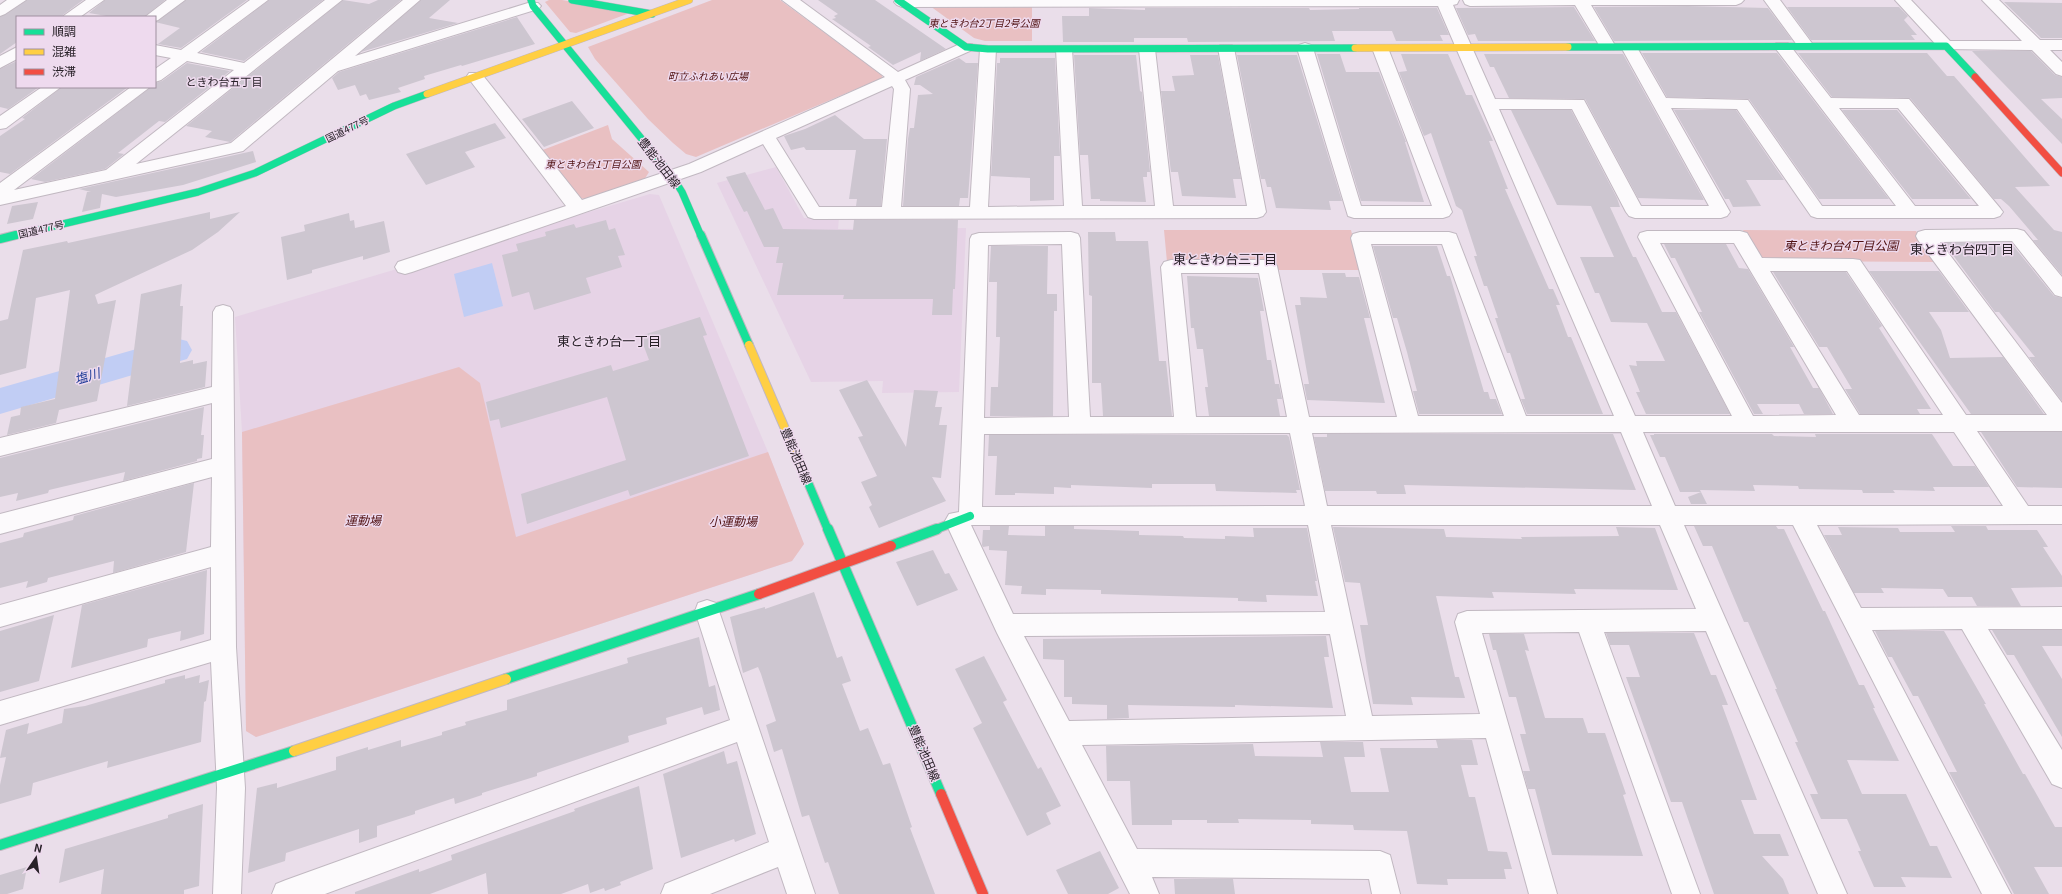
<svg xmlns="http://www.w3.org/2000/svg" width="2062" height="894" font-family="Georgia,'Noto Sans JP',serif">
  <rect width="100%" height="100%" fill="#eadeea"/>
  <path fill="#e6d3e6" d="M776,167L804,218H839L838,229L966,228L959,392L882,393L883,381L811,382L717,183Z
    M650,194L659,195L768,452L804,544L792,561L256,737L246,731L242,432L235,317Z"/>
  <path fill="#e9c0c2" d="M549,0H562L625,11L627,14L576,33L570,32L545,2Z
    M712,0H780L882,75V78L696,157L686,154L673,143L648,119L595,59L588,47Z
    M930,6H1032V41H985L974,38Z
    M608,125L612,139L649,172L644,180L585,199L575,197L540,151Z
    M1164,230H1351L1361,270H1276L1167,262Z
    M1743,230L1916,231L1938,262L1768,261L1757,255Z
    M459,367L480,383L516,537L768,452L804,544L792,561L256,737L246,731L242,432Z"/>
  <path fill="#c1cdf4" d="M492,263L503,306L464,317L454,274Z"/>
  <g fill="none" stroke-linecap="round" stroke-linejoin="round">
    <path fill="#c1cdf4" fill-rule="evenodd" d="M175,338L187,341L192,350L187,359L0,414V388Z"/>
  </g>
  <path fill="#cdc6d0" d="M27,0H83L60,17H17V42L0,54V17Z
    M105,0H165L144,17H112L89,13Z
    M186,0H247L181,48L158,44L180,28L155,22Z
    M269,0H323L244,61L201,52Z
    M343,0L369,4L378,0H401L230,142L205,137L212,131L186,126Z
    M421,0H450L429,18L458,23L361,52Z
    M818,0H875L946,49L920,61L921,52L893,65L868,47L871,46L832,19L836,18L834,16L838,14Z
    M2004,2L2062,3V38H2041Z
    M1688,6L1768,8L1792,40L1614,41L1594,7Z
    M1574,7L1595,41H1478L1475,34L1468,35L1456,8Z
    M1787,7H1899L1908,16L1904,20L1917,35H1911L1915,40H1811Z
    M1089,8L1145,10V8H1309L1310,10L1359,9V8H1437L1449,35H1440L1443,41H1396L1392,31H1332L1335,41L1188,42L1187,38H1134V42H1063L1062,16H1089Z
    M517,17L535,44L462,66L461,65L424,76L425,79L398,88L401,92L369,100L366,94L360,96L355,85L338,90L332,78L339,72Z
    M1972,51H2031L2055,75L2062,77V98L2041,99L2062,119V144Z
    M1642,53H1777L1889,199H1819L1749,99L1667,97Z
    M1798,53H1927L1947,76H1954L2050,186L2015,187L2054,230L2062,232V275L2033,240H2038L2009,206L2001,199H1994L1910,98L1832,97Z
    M1317,54H1340L1346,72H1379L1406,142H1405L1424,202L1361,201Z
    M1401,54H1448L1466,95H1472L1493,141H1489L1508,189H1505L1549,289H1553L1560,305H1556L1568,337H1571L1603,414H1527L1521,399H1525L1510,353H1507L1495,318H1498L1487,286H1484L1474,256H1477L1462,210L1456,206L1431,133L1424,136L1399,72L1407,71Z
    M1484,54H1623L1704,200L1638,198L1585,99L1509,98L1494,67H1490Z
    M1074,55H1136L1140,91L1142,92L1150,172H1147V177H1143L1146,202L1100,201V199H1091L1088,155H1080Z
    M1190,55H1218L1241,179H1233L1236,198L1182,196L1178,172H1171L1161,91H1175L1172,76L1194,75Z
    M1237,55H1297L1342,201H1329L1331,210L1276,208L1271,187H1267L1265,179H1261Z
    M959,58L966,63H978L968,198H960L959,206H903L908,139L910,128H914L918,95L933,94L920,85H914L916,77Z
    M1000,58H1055L1060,156H1054V200L1030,201V178L991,176L997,63H1000Z
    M17,61V87H39L8,109L0,107V69Z
    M187,63L230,71L165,122L159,121L118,153L124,154L105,169L45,182L31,179L151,87H155V83L162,81Z
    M62,87H128L10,174L0,172V136L25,119L22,118Z
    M572,101L594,128L544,147L522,119Z
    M1511,110H1571L1617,198L1620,207H1610L1633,257H1636L1662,312H1676L1730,414H1646L1636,392H1640L1629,365L1637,366L1636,361H1665L1647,323L1611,322L1599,293H1595L1580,257H1614L1591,206L1557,205Z
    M1674,110H1736L1784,180H1746L1761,206L1733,207L1729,199H1725Z
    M1842,110H1897L1971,199H1912Z
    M835,115L864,139H887L881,206H856L857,199H849L856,150H806L804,147L791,150L784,136L805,129Z
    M495,123L506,138L465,152L475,167L426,185L406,154Z
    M253,151L256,162L183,185L116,197L102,194L100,208L82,212L87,192H91L79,189Z
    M745,172L765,210L773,208L783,229L853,230L854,220H958L955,289H953L952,315H932L933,299H843L844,295H777L783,263H776L779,247H764L747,211L744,212L726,177Z
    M38,202L33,219L7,224L12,206Z
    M210,212V219L240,212L218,232L192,250L95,295L98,304L116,300L97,401L59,410L56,423L7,435L11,417L20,415L21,407L55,399L70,290L36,298L26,368L0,375V321L8,319L23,250L67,241L68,243Z
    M349,213L350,221L354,220L355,228L384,221L390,252L363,260V256L312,270V273L287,280L281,237L305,231L304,225Z
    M606,220L609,230L615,228L625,255L618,256L622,267L586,278L591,293L534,310L529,292L512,297L502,255L518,251L516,244L546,236L545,232L574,224L576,228Z
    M1088,232H1115L1116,241H1148L1159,361H1166L1172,416H1103L1101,383H1092V296L1089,295Z
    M1944,243H2011L2054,296L2062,298V401L2029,357H2035L1999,312H1995Z
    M1664,244H1726L1739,268L1748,269L1794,347H1790L1813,388H1819L1833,414H1804L1799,404H1757L1763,414H1754L1699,312H1702L1675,258H1671Z
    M991,246H1048L1047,294H1057V311H1054L1053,416H990L991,387H998L1000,337H996L997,282H989Z
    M1373,246H1437L1447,276H1450L1484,392H1488L1490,399H1496L1502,414H1419L1413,391H1417L1407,352L1397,318H1393Z
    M1869,271H1939L1969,312H1929L1941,330L1950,358L2003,357L2044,414H1971Z
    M1773,272H1846L1882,326L1879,328L1931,409H1917L1920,414H1860L1845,389H1852L1827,347H1819Z
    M1322,273H1345L1346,277H1359L1370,318H1364L1385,403L1307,400L1304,384H1309L1295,305H1301L1300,297L1327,298Z
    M1187,276L1258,278L1264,311H1260L1267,360H1271L1275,384H1279L1282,399H1277L1280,416H1209L1205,387H1208L1203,349H1197L1194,328H1191Z
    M182,284L180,306H183L180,363L193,360V364L207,361L205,387L127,406L141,294Z
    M700,317L707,335L703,336L749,456L630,496L628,490L527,524L521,494L626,460L607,397L501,428L499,419L490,421L486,402L611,365L613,371L649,360L640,336Z
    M867,380L906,447L914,390L938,391L935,407H942L939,425H947L941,478L932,477L946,501L879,528L869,507L872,505L861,482L877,476L858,437L863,436L839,390Z
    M204,407L201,435H204L202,458L197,459V461L123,481L125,472L49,490L48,493L16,501L18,493L0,497V458Z
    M1981,432H2062V488L2017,487Z
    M1327,434H1613L1636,490L1404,485L1406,494H1377L1376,491H1325L1314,437H1327Z
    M1654,434H1772L1774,436L1816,437L1815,434H1932L1953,466H1975L1989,487H1933L1935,491L1893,490L1895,493H1863L1862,490L1799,489L1798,486L1753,485L1755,491L1700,490L1707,504H1691L1688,497L1701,492H1680L1665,457H1660L1650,435H1654Z
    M989,435H1287L1289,437L1300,490H1296L1297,493L1216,491L1215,484H1152V488L1071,485V488L1054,487V494L1015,493V495H995L997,456H988Z
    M194,483L186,552L113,573L114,561L48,578L47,582L26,588L28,581L0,588V543L23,537L24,533L73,520L74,516Z
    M990,526H1009L1008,535L1045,536V526H1074V529L1139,531V535L1183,536L1184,538L1225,539V536L1254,537L1253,528H1307L1317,581H1315L1318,596L1266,595L1267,602L1238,601V598L1101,594V590L1046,589V595L1021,594L1022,586L1005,585L1007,551L989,550V546L983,547L982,545L983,530H990Z
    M1694,526H1776L1778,529H1784L1823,611H1825L1859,685H1864L1875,708H1873L1899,761L1847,760L1862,794H1906L1930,846H1937L1952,878L1901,877L1906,887H1874L1858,851H1861L1847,819H1821L1810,794H1818L1795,742H1798L1775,689H1777L1748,622H1744L1712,546H1703Z
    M1951,526H1986L1988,530H2037L2048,547H2043L2062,576V587L2011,588L2021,606H1977L1972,597H1948L1943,589L1881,588L1884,593H1854L1824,535H1842L1838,527L1898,528L1900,532H1955Z
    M1333,527L1444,529L1446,537L1522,539L1521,537L1619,536L1616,527L1655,528L1678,590L1574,589L1576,594L1492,592L1494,598L1436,596L1455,677H1459L1465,698L1411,697L1413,705L1373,704L1360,625H1368L1360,583L1345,582Z
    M933,550L945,574L949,573L958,590L917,606L896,562Z
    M207,570L204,634L180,641L181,631L148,639L147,647L71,668L82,605Z
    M814,592L837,658L842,656L851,681L842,684L860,731L868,728L883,765L890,763L912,827L910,828L935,894H839L828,862L825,863L809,815L802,817L782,749L774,752L766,725L776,721L761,674L758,667L743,673L730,617L765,607V609Z
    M54,615L39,681L0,692V631Z
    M1992,630H2062V646H2042L2062,679V737L2014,655H2007Z
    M1875,631H1944L1986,704H1984L2023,774H2025L2055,827H2062V867H2034L2049,894H2014L1949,772H1957L1918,696H1913L1892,657H1888Z
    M1606,633H1694L1711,675H1716L1728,705H1722L1757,800H1741L1754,834H1780L1789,856H1762L1783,879L1789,894H1714L1682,802H1671L1626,677H1640L1629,645H1610Z
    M1489,634H1524L1529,651L1525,650L1545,718H1583L1588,733H1605L1626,794L1623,795L1643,856L1552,855L1535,789H1528L1523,771H1530L1520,734H1526L1516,697H1509L1496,650H1493Z
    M1326,636L1329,657H1324L1333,708L1235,705V707L1128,705L1129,718L1107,719V705L1072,704V697H1064V660L1043,659V639Z
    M699,637L709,687L715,685L720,710L704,715L702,707L666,718L667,724L628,736L629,742L537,773V776L482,793V795L455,804L454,798L415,811V814L377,826V837L359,843V829L286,853L285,861L248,873L257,788L277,783V788L336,770V757L368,747V750L401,740V747L442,735V732L466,725L465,722L507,710V700L628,663L627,658Z
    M984,656L1007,700L1003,702L1038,769L1041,767L1061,806L1046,813L1051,824L1027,836L973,728L982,723L955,669Z
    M185,675V679L200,675L199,683L209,680L206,701L204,702L201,742L107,768L108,761L33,783L31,795L0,804V785L6,757L0,758L6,730L29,723L27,734L62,723L64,709L85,706L165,683V680Z
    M1436,740H1472L1478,765H1461L1469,797H1475L1488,851L1507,852L1512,869H1504L1506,879H1447L1448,885L1417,884L1407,831L1354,830L1353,825L1311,824V820L1238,819L1239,823H1207V820H1172V825H1132L1130,781H1107L1106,746L1253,744L1255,756L1323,757L1320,742H1363L1365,757H1344L1351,792H1389L1380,748H1438Z
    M724,751L727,764L737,761L756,834L735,842L734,839L681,858L663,774Z
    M639,786L653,869L620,882L621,885L605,891L604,888L590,893L588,884L561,894H488L486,873L430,894H355V892L419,869V872L452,860L451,855L575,811L574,809Z
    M203,804L199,886L184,890V894H101L104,869L59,883L65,849L168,818V815Z
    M1100,851L1119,888L1108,894H1068L1056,870Z
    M27,867L23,889L7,894H0V875Z
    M1174,879H1233L1235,894H1175Z"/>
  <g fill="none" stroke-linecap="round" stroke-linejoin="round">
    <defs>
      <path id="street" d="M7,0H26L5,14L0,16V5Z
        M86,0H104L80,17H62Z
        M167,0H185L158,20L155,21V17H145Z
        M250,0H268L197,53L244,63L325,0H342L136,164L231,143L403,0H420L355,56L528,3H538L541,6L538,9L338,71L243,151L0,205V183L131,87H150L14,190L106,170L234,70L187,61L161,80L155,82V69L171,58L155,55V45L181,50Z
        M782,0H800L898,72L960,44H972L974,47L972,50L905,80L910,89L901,207H970L980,49L982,46H994L996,49L988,207L1064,206L1056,49L1058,46H1070L1072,49L1082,206H1155L1139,49L1141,46H1153L1155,49L1173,206H1247L1218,48L1220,45H1232L1234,48L1266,212L1263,216L1257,218L814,219L808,217L763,144L701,172L412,272L405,274L398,272L395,267L398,262L566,206L469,79L467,76L469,73H481L582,200L689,164L885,77ZM892,86L894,89L882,207H819L776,138Z
        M896,0H1459L1457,4L1453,5L1495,99L1584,100L1641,206H1709L1621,47L1623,44H1635L1666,98L1748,100L1822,206H1896L1776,49L1774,46L1776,43H1788L1831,98L1909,99L2000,208L2003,212L2000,216L1994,218H1817L1811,216L1737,109L1671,108L1730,212L1727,216L1721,218H1635L1629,216L1626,212L1572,109H1499L1635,416H1732L1638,237L1640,233L1647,231H1740L1747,233L1762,258L1853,259L1860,260L1966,415H2047L1918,240L1916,236L1918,232L1925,230L2017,229L2024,231L2062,277V297L2055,295L2012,241L1940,242L2062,403V431H1977L2028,506H2062V524L1817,525L1861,608L2062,607V629H1988L2062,750V788L2052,784L1962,629L1872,630L2011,894H1982L1793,525H1684L1847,894H1818L1706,631L1604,632L1700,894H1672L1579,632L1482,633L1557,894H1529L1486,738L1082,745L1137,849L1380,851L1390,855L1400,894H1372L1369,879L1152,877L1159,894H1130L997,633L945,521L949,514L959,512L970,239L972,235L979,233L1071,232L1078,234L1080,238L1090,417H1174L1161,267L1164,262L1171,260H1267L1274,261L1277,266L1309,417H1397L1351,238L1353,234L1360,232H1449L1456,234L1526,416H1614L1438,6L902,7L897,5L894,2ZM1839,108H1898L1979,206H1915ZM1660,243H1734L1836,415L1753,416ZM1062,244L1069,417L984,418L988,245ZM1371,244H1442L1504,416H1418ZM1770,271H1847L1943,415H1859ZM1181,273H1259L1287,417H1196ZM1621,432L1652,506H1327L1312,433ZM1643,432H1954L2003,506H1675ZM1290,433L1305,506L982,507L984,434ZM971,525H1308L1325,612L1013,614ZM1331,525H1660L1696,609L1467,611L1458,614L1455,622L1480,714L1372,716ZM1330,634L1346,716L1069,721L1024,636Z
        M1463,0H1744L1741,3L1736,5H1591L1616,47L1614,50H1602L1575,5L1470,6L1465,4Z
        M1764,0H1780L1814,46L1812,49H1800Z
        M1895,0H1911L1950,41H2022L1982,0H1999L2040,40H2062V50H2050L2062,62V76L2056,74L2032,50L1940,49Z
        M1305,43L1311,45L1313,48L1361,206H1432L1372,48L1374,45H1386L1388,48L1452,212L1449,216L1443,218H1354L1348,216L1297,48L1299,45Z
        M17,47V59L0,68V56Z
        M42,87H61L6,128L0,129V116Z
        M223,305L230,307L233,312L236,647L245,788L241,894H213L217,788L211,662L0,725V701L211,640V567L0,627V605L211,547L212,477L0,534V514L212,459V403L0,456V438L212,387L213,312L216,307Z
        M707,600L716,603L719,611L815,894H787L778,867L710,894H661L665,884L769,842L737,742L325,894H272L276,884L286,880L730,720L695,611L698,603Z"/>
      <path id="fast-far2" d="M531,0L533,6L672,176L682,192L701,236
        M572,0L652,14
        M898,0L966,47L988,49L1355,48
        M1568,47L1946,46L1975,77
        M12,236L198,192L255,173L394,106L427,94"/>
      <path id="fast-far1" d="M701,235L749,345
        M0,239L16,235
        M804,473L828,530
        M934,530L970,516"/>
      <path id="fast" d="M828,529L941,794
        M891,546L937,529
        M506,679L759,594
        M0,845L294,751"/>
      <path id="slow-far2" d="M1355,48L1568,47
        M427,94L689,0"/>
      <path id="slow-far1" d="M749,345L804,473"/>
      <path id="slow" d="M294,751L506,679"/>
      <path id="jam-far1" d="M1975,77L2062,173"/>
      <path id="jam" d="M759,594L891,546
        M941,794L983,894"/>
    </defs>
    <use href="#street" stroke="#c1b8c1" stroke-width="2"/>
    <use href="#fast-far2" stroke="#c1b8c1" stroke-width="8"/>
    <use href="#fast-far1" stroke="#c1b8c1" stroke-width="10"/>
    <use href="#fast" stroke="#c1b8c1" stroke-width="12"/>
    <use href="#slow-far2" stroke="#c1b8c1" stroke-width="8"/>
    <use href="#slow-far1" stroke="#c1b8c1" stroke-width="10"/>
    <use href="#slow" stroke="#c1b8c1" stroke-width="12"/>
    <use href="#jam-far1" stroke="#c1b8c1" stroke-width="8"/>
    <use href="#jam" stroke="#c1b8c1" stroke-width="12"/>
    <use href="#street" fill="#fcfafc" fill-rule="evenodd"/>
    <use href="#fast-far2" stroke="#16e098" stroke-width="7"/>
    <use href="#fast-far1" stroke="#16e098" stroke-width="8"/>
    <use href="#fast" stroke="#16e098" stroke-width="10"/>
    <use href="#slow-far2" stroke="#ffcf43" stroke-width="7"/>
    <use href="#slow-far1" stroke="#ffcf43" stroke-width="8"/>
    <use href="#slow" stroke="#ffcf43" stroke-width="10"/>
    <use href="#jam-far1" stroke="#f24e42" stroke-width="7"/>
    <use href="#jam" stroke="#f24e42" stroke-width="10"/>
  </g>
  <g text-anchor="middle" stroke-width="3" stroke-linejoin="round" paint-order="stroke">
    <g font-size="10" font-style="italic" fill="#501112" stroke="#eedaee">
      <text x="984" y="27">東ときわ台2丁目2号公園</text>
      <text x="708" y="80">町立ふれあい広場</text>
      <text x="593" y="168">東ときわ台1丁目公園</text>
    </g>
    <g font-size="10" fill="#282128" stroke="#eedaee">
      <text transform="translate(347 129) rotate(-26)" y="4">国道477号</text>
      <text transform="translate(41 229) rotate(-13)" y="4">国道477号</text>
    </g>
    <g font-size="11" fill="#282128" stroke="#eedaee">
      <text x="224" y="86">ときわ台五丁目</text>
    </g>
    <g font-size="12" fill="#282128" stroke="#eedaee">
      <text transform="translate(659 163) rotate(52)" y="4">豊能池田線</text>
      <text transform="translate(796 456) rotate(67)" y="4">豊能池田線</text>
      <text transform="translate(924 753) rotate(67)" y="4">豊能池田線</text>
    </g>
    <g font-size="12" font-style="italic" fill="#501112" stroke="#eedaee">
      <text x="1841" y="250">東ときわ台4丁目公園</text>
      <text x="363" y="525">運動場</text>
      <text x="733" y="526">小運動場</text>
    </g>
    <g font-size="13" fill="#282128" stroke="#eedaee">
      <text x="1962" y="254">東ときわ台四丁目</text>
      <text x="1225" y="264">東ときわ台三丁目</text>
      <text x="609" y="346">東ときわ台一丁目</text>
    </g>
    <g font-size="13" font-style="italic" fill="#1f3b97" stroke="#eedaee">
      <text transform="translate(87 376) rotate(-16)" y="5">塩川</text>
    </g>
  </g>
  <rect x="16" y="16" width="140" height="72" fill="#eedaee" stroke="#9f909f"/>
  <rect x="24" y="29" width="20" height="6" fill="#16e098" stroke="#9f909f"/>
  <text x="52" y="36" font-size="12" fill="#282128">順調</text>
  <rect x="24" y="49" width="20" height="6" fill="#ffcf43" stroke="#9f909f"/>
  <text x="52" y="56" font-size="12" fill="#282128">混雑</text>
  <rect x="24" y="69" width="20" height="6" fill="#f24e42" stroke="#9f909f"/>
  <text x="52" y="76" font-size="12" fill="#282128">渋滞</text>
  <g transform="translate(36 858) rotate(13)" stroke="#eedaee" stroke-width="3" paint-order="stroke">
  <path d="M0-3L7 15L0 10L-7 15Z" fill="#282128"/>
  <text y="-6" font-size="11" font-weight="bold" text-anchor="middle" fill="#282128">N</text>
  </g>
</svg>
